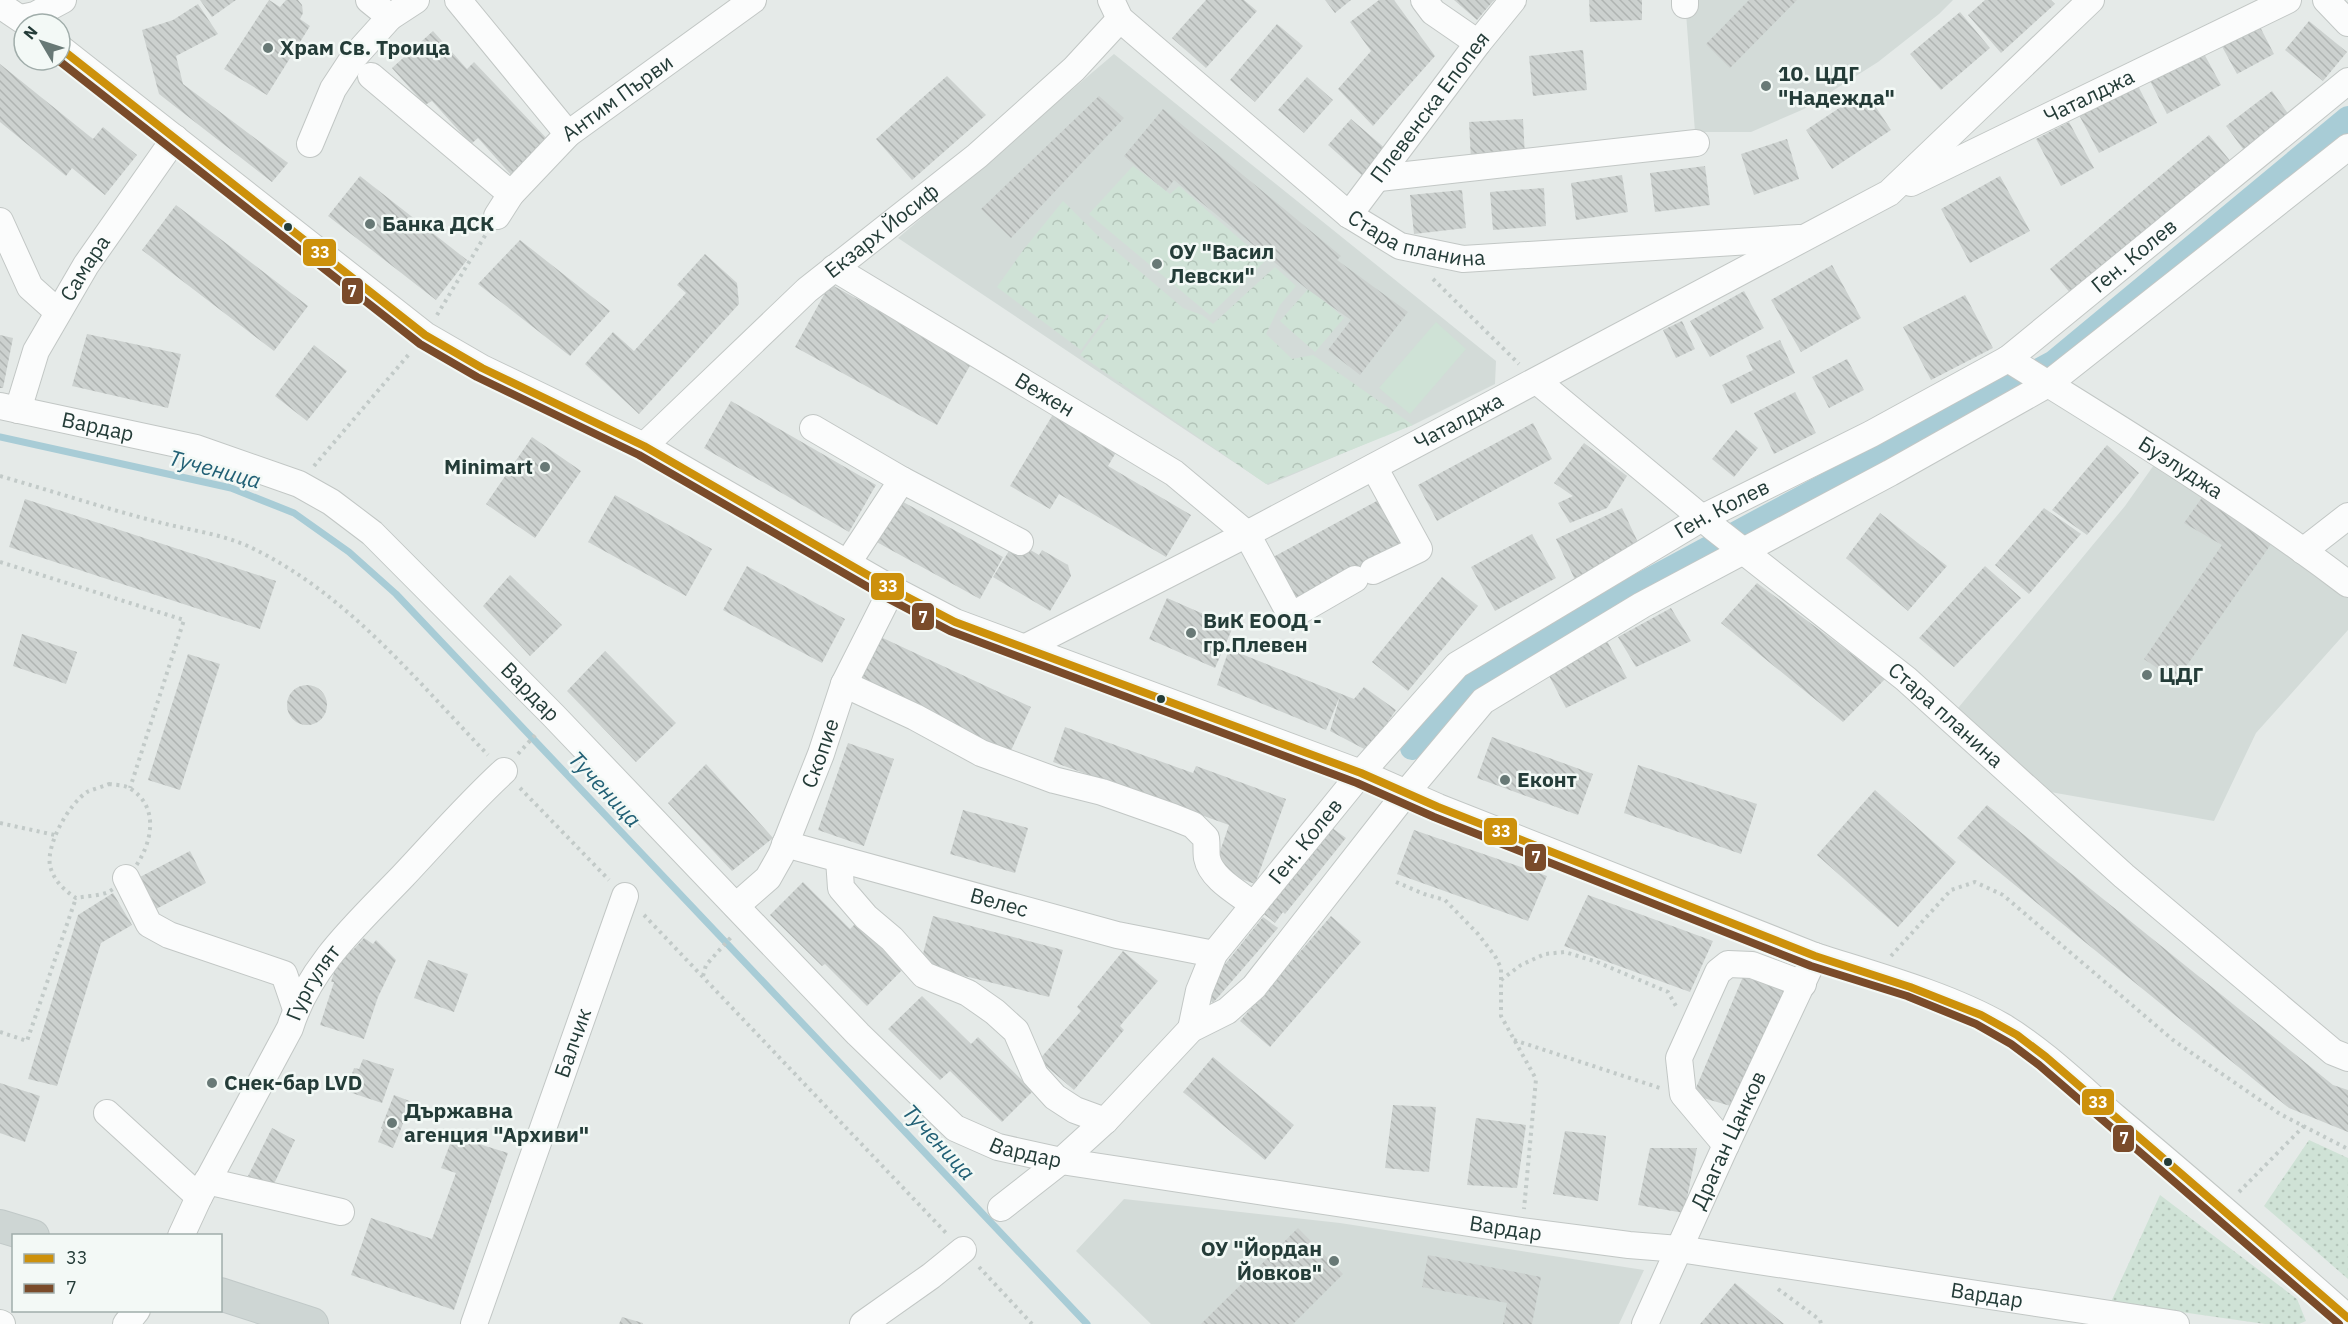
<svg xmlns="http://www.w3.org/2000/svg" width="2348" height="1324" font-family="'IBM Plex Sans',sans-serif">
  <defs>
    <pattern id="grass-dots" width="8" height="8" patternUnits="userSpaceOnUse" patternTransform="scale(1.5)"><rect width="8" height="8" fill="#cfe2d6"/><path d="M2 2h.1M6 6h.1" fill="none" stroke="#b2c3b8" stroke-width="1.8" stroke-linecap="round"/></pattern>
    <pattern id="park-crowns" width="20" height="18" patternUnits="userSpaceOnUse" patternTransform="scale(1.5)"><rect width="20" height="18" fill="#cfe2d6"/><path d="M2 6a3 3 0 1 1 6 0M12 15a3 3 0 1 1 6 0" fill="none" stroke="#b2c3b8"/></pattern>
    <pattern id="building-back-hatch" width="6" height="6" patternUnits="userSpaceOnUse" patternTransform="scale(1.5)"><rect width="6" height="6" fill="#ccd1cf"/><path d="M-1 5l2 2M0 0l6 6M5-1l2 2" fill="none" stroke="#afb4b2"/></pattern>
  </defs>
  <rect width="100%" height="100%" fill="#e5eae8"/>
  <path fill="#d3dbd8" d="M1685,0H1953L1939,14L1878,62L1804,109L1751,132H1695Z
    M1114,54L1496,361L1495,384L1413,425L1386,435L1268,485L898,238Z
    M2161,455L2348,584V630L2256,733L2214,821L2028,788L1949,719L2125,506Z
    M1124,1199L1340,1223L1644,1270L1619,1324H1151L1076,1251Z"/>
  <path fill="url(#grass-dots)" d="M2309,1140L2348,1158V1279L2264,1206Z
    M2160,1195L2297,1299L2306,1321L2299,1324H2265L2111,1302Z"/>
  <path fill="url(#park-crowns)" d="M1133,166L1170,194L1179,186L1265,261L1210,315L1089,214Z
    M1063,201L1097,235L1183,308L1202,315L1213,324L1275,267L1296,286L1280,305L1266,334L1292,359L1313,355L1413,425L1266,484L1080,355L1109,316L1107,314L1081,350L997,287L1024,249Z
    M1309,288L1344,318L1315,352L1280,321Z"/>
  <path fill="#cfe2d6" d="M1436,322L1466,349L1410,414L1379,388Z"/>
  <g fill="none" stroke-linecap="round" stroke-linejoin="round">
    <path stroke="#a8ccd6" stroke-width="7" d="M0,437L231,488L294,513L349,552L396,594L1087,1324"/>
    <path stroke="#a8ccd6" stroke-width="24" d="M1412,748L1456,695L1599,607L2054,362L2348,118"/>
  </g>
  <path fill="url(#building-back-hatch)" d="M200,0H236L212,17Z
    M269,0L280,7L286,0H298L302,5L303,13L300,19L310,26L267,95L224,69Z
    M1206,0H1244L1257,11L1206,68L1172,38Z
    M1325,0H1351L1335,13Z
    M1379,0H1394L1435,56L1373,126L1338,89L1371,51L1350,22Z
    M1454,0H1494L1477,20Z
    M1589,0H1642V20L1590,22Z
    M1749,0H1797L1730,68L1706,44Z
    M1985,0H2051L2055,4L2001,53L1968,15Z
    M198,4L218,34L176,56L183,84L288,163L272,182L159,94L142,30L173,20Z
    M1960,12L1990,48L1941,90L1910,54Z
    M2257,21L2274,54L2237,74L2219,41Z
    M2309,21L2347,52L2323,81L2285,50Z
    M1277,24L1303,46L1255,102L1230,80Z
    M433,31L467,69L474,62L551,143L513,177L478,138L471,144L432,101L425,105L392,68Z
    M1583,50L1587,90L1533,96L1529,56Z
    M2202,50L2221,85L2167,114L2149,79Z
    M0,64L93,139L103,127L137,155L105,195L72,168L66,176L0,122Z
    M947,76L986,115L912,180L876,139Z
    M1307,77L1333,100L1304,133L1278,110Z
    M2137,84L2157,123L2099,153L2079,115Z
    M1865,91L1891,130L1832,169L1806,130Z
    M2272,91L2292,119L2246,153L2226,126Z
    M1099,96L1124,118L1011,238L981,209Z
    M1163,109L1341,256L1337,260L1408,312L1360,375L1328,350L1351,320L1307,289L1174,180L1166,191L1124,156Z
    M1351,119L1387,150L1364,177L1328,145Z
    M1523,119L1525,157L1471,160L1469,122Z
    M2069,122L2094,168L2061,186L2036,139Z
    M2209,135L2236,168L2077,301L2050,269Z
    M1787,139L1799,179L1754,195L1741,154Z
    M1705,166L1710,205L1655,212L1650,173Z
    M1622,175L1628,212L1576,220L1571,183Z
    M360,176L467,260L436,300L328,216Z
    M2000,176L2030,231L1970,263L1941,209Z
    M1544,188L1546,226L1493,230L1490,192Z
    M1462,190L1466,228L1414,234L1410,195Z
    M176,205L308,306L274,351L142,250Z
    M520,240L610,311L570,356L478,284Z
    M705,254L737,283L739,304L639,414L585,364L613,332L634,351L686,293L677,285Z
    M1832,265L1861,318L1801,352L1771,300Z
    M830,284L972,362L937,425L795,347Z
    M1744,291L1764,328L1710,357L1690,321Z
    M1965,295L1993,348L1931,380L1903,327Z
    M1682,321L1695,349L1676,358L1663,330Z
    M87,334L181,354L168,408L72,386Z
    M0,335L13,338L3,388H0Z
    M1780,340L1795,373L1731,404L1722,385L1753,370L1746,356Z
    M314,345L347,371L307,421L275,396Z
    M1847,359L1864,390L1829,408L1812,377Z
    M1795,392L1816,433L1774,454L1754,413Z
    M731,401L876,485L849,532L704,448Z
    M1055,411L1118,449L1108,466L1191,515L1166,557L1059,494L1050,509L1010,486Z
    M1533,423L1552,459L1437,521L1418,485Z
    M1736,430L1758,448L1734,477L1712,459Z
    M532,437L581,471L535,538L486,504Z
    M1584,443L1627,476L1607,508L1570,523L1558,503L1573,496L1554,483Z
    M2107,445L2139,473L2087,535L2052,510Z
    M2206,492L2276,537L2176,681L2144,659L2222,545L2184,523Z
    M615,495L712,549L686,596L588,542Z
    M1386,496L1410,540L1289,605L1266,561Z
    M896,498L1003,557L980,599L873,540Z
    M25,499L276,581L260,629L9,547Z
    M1622,508L1642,551L1576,582L1556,539Z
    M2044,508L2081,534L2029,594L1995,565Z
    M1880,513L1947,566L1908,611L1846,558Z
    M1532,534L1556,578L1495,611L1471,567Z
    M1015,541L1039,555L1042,550L1068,565L1071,576L1050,611L993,577Z
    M747,566L845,619L822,663L723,610Z
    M1985,566L2021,598L1954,667L1919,638Z
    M510,575L562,625L530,656L483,606Z
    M1442,577L1478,606L1408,691L1372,662Z
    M1757,583L1885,679L1843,722L1721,623Z
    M1167,598L1233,627L1215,668L1149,639Z
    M1671,608L1691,641L1636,667L1618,637Z
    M870,632L1031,707L1008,757L847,682Z
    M22,634L77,652L66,684L13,666Z
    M1607,641L1627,678L1566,708L1547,672Z
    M1229,649L1354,699L1364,687L1396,710L1368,751L1330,731L1340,696L1326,730L1217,685Z
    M605,651L676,723L636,762L567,691Z
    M188,654L220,664L180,790L148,780Z
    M287 705a20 20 0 1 1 40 0a20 20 0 1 1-40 0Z
    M1065,727L1193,773L1196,766L1286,799L1255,884L1214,869L1229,825L1053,762Z
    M1492,737L1593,774L1578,815L1477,778Z
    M848,743L894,759L864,846L818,830Z
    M706,764L773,838L732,871L668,803Z
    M1638,765L1757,804L1741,854L1624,813Z
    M1875,790L1956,862L1898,927L1817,855Z
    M1987,805L2333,1085L2348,1090V1132L2289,1108L1957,838Z
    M963,810L1028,828L1015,873L950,854Z
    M1328,825L1346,838L1285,914L1283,912L1275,923L1260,911Z
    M1414,830L1547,876L1528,921L1397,874Z
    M190,851L206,883L156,909L140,877Z
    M803,882L850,929L856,923L903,969L867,1006L825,964L822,966L770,915Z
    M113,893L132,925L101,943L57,1086L28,1079L78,915Z
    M1588,895L1713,941L1690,992L1564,946Z
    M933,916L1063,950L1049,997L920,965Z
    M1331,916L1361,942L1270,1047L1240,1021Z
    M1263,917L1278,928L1213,1003L1202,993Z
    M364,938L373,944L376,940L396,960L378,997L364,1039L320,1025L334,982H331L338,959L347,948L353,950Z
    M1123,951L1158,981L1120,1026L1124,1030L1074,1090L1039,1060L1081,1011L1077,1007Z
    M428,960L468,974L454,1012L414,998Z
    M1745,972L1787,987L1734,1107L1693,1095Z
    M922,996L971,1044L978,1037L1033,1091L1002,1122L950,1071L940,1080L888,1029Z
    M1213,1057L1294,1125L1265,1160L1183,1092Z
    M363,1059L394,1069L382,1103L346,1091L354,1068L359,1069Z
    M0,1083L40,1096L25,1142L0,1133Z
    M394,1095L412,1102L393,1148L378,1142L383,1129L381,1128Z
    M1393,1105L1436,1107L1429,1172L1385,1168Z
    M1476,1118L1526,1125L1517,1188L1467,1185Z
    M272,1128L295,1140L272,1188L248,1176Z
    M1565,1131L1606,1136L1598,1201L1553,1194Z
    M453,1136L508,1153L454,1310L351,1275L371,1218L432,1239L456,1173L441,1168Z
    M1650,1148H1697L1684,1213L1638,1205Z
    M1298,1228L1343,1274L1293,1324H1201Z
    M1428,1255L1541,1277L1532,1324H1503L1507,1303L1422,1287Z
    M1735,1283L1784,1324H1700Z
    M622,1317L643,1323V1324H619Z"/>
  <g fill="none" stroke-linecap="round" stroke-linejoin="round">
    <defs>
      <g id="minor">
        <path d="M369,0L390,17L416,0"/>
        <path d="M458,0L568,134"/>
        <path id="s1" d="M1111,0L1120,19L1349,215L1400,246L1463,259L1799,238"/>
        <path d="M1424,0L1433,12L1478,43"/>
        <path d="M2326,0L2348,23"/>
        <path d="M0,5L28,24"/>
        <path d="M1685,5V0"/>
        <path d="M21,18L35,15L63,0"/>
        <path d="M60,48L425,335L482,368L644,446L892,589L955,622L1361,773L1438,807L1815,956C1874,975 1948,995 2002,1026C2041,1049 2080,1087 2115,1117C2194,1183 2271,1250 2348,1318"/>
        <path d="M371,76L511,194"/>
        <path d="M310,144L333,89L354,57L390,17"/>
        <path d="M1379,178L1696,143"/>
        <path id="s2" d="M1911,183L2288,0"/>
        <path id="s3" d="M1349,215L1478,43L1513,0"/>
        <path id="s4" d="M497,216L511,194L568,134L753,0"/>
        <path d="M0,221L30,287L58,312"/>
        <path id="s5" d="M834,268L1174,473L1247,534L1291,616L1355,579"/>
        <path id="s6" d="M2008,359C2124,431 2240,502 2348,584"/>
        <path id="s7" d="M1537,381L1714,528L1906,679L2124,876L2333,1052L2348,1058"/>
        <path id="s8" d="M0,406L196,448L299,484L331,502L372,533L553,715L858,1034L955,1128L998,1147L1061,1161L1522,1231L1629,1245L1679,1249L2176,1324"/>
        <path id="s9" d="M18,410L36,351L86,265L175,138"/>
        <path d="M813,428L902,480L847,564"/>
        <path id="s10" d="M644,446L807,290L977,156L1074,69L1120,19"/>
        <path d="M902,480L1020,542"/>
        <path d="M2303,551L2348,516"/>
        <path d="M1373,571L1419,549L1374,467"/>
        <path id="s11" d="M1026,647L1247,534L1889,193L2091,0"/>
        <path d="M844,684L915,717L981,753L1054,780L1102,792L1173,817L1193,825L1206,838C1207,845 1206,852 1207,858C1211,879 1239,893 1254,905"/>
        <path id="s12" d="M785,844L1117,935L1214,954"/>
        <path d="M839,859L841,888L866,917L892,939L924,975L968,993L995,1012L1016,1031L1035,1075L1055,1097L1075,1110L1105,1121"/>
        <path d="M126,878L149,924L169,935L284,974L296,1009"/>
        <path id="s13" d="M736,906L768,878L781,855L821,754L844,684L892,589"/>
        <path id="s14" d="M1191,1029L1199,991L1214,954L1361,773L1457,665L1702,518L1871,434L2008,359L2348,81"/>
        <path d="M107,1113L199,1197"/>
        <path d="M1726,1145L1683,1094L1679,1058L1718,972L1728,964L1752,965L1803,984"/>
        <path d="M207,1181L341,1212"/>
        <path d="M1001,1208L1061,1161L1105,1121L1191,1029L1227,1011L1254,987L1406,793L1483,701L1642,605L1890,473L2048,384L2348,147"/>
        <path id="s15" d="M181,1236L199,1197L290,1028C309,966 359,922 403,876C436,841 468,804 504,771"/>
        <path d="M0,1323L2,1324"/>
        <path d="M126,1324L137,1310"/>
        <path id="s16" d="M474,1324L625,896"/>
        <path d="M863,1324L931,1276L963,1250"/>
        <path id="s17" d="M1645,1324L1726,1145L1815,956"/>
      </g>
      <path id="major" d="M0,1226L33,1236
        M220,1294L312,1324"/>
    </defs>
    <use href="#minor" stroke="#c2c7c5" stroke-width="28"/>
    <use href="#major" stroke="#c1c9c8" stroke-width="34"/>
    <path stroke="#c2cac8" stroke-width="4" stroke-dasharray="3 4.5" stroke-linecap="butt" d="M1433,279L1519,364
      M437,315L486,234
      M314,466L410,353
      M0,476C55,492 110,510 166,524C195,531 226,535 254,549C348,595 416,680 488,755
      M0,562L184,620L130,788
      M518,754L537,733
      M109,784C116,785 126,785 131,789C171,815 141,875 108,892C99,896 86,896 76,898C64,890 54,881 50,866C46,844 69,804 87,792C93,789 102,787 109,784Z
      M520,788L609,880
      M0,823L55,835
      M1396,882L1424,894L1445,900L1478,934L1495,956L1501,968V1016L1536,1079L1524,1209
      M644,915L947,1234
      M1891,956L1951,890L1975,882L2003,895L2173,1040L2280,1114L2348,1149
      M703,976L706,965L733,935
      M1501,980L1521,965L1545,954L1565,952L1597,962L1668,992L1677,1008
      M0,1032L27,1041L76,898
      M1514,1040L1660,1088
      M2239,1192L2304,1126
      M979,1267L1032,1324
      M1778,1289L1820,1320L1821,1324"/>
    <use href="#minor" stroke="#fbfcfc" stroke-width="26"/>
    <use href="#major" stroke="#ced6d4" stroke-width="32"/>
    <defs>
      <path id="bus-1" d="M60,48L425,335L482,368L644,446L892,589L955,622L1361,773L1438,807L1815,956L1910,987L1981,1015L2017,1035L2046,1057L2348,1318"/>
      <path id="bus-2" d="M58,60L420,344L477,377L639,455L887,598L950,631L1357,783L1434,817L1811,966L1907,996L1976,1024L2011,1044L2039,1065L2339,1324"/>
    </defs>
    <use href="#bus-1" stroke="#f3f9f6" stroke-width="12"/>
    <use href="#bus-2" stroke="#f3f9f6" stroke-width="12"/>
    <use href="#bus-1" stroke="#cd910b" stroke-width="8"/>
    <use href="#bus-2" stroke="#7a4b2a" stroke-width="8"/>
  </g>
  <g fill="#687976" stroke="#f3f9f6" stroke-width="2">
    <circle cx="268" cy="48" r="6"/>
    <circle cx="1766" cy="86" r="6"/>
    <circle cx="370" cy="224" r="6"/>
    <circle cx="1157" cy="264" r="6"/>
    <circle cx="545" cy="467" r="6"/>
    <circle cx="1191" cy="633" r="6"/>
    <circle cx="2147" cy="675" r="6"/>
    <circle cx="1505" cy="780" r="6"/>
    <circle cx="212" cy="1083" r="6"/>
    <circle cx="392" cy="1123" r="6"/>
    <circle cx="1334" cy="1261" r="6"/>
  </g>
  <g fill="#243c38" stroke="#f3f9f6" stroke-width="2">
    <circle cx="288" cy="227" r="5"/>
    <circle cx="1161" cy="699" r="5"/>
    <circle cx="2168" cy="1162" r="5"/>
  </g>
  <g text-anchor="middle" stroke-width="5" stroke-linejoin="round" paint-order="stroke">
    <g font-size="21" font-weight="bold" fill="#243c38" stroke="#f3f9f6" text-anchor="start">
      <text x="280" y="55">Храм Св. Троица</text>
      <text x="1778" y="81">10. ЦДГ<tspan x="1778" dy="24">"Надежда"</tspan></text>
      <text x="382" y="231">Банка ДСК</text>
      <text x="1169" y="259">ОУ "Васил<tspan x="1169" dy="24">Левски"</tspan></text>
      <text x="533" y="474" text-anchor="end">Minimart</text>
      <text x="1203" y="628">ВиК ЕООД -<tspan x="1203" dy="24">гр.Плевен</tspan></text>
      <text x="2159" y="682">ЦДГ</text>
      <text x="1517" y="787">Еконт</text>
      <text x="224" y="1090">Снек-бар LVD</text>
      <text x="404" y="1118">Държавна<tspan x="404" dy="24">агенция "Архиви"</tspan></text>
      <text x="1322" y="1256" text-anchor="end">ОУ "Йордан<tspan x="1322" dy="24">Йовков"</tspan></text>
    </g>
    <g font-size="21" fill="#243c38" stroke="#f3f9f6">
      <text dy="7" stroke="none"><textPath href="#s2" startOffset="198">Чаталджа</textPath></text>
      <text dy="7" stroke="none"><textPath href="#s4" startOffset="170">Антим Първи</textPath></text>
      <text dy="7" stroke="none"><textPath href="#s3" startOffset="135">Плевенска Епопея</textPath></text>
      <text dy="7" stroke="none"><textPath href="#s10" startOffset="321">Екзарх Йосиф</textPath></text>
      <text dy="7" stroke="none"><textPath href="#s1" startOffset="396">Стара планина</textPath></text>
      <text dy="7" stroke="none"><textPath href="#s14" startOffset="1250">Ген. Колев</textPath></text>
      <text dy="7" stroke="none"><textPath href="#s9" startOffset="158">Самара</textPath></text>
      <text dy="7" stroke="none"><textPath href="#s5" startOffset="246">Вежен</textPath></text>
      <text dy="7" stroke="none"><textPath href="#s11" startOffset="488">Чаталджа</textPath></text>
      <text dy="7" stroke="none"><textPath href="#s8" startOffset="100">Вардар</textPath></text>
      <text dy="7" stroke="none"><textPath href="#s6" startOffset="204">Бузлуджа</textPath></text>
      <text dy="7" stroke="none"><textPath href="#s14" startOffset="764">Ген. Колев</textPath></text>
      <text dy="7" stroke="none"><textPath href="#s8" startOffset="622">Вардар</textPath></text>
      <text dy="7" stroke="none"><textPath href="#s7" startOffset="528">Стара планина</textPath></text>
      <text dy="7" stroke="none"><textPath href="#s13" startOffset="178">Скопие</textPath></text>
      <text dy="7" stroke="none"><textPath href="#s14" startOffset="224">Ген. Колев</textPath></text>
      <text dy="7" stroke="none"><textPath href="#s12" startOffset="222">Велес</textPath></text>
      <text dy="7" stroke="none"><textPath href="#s15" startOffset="286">Гургулят</textPath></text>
      <text dy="7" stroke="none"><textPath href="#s16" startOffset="298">Балчик</textPath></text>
      <text dy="7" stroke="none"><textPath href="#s17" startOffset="202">Драган Цанков</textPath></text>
      <text dy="7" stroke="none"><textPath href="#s8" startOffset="1306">Вардар</textPath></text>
      <text dy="7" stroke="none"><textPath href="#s8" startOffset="1792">Вардар</textPath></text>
      <text dy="7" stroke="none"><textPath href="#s8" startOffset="2278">Вардар</textPath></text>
    </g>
    <g font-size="22" font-style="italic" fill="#216075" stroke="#f3f9f6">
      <text transform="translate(215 469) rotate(15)" y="8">Тученица</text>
      <text transform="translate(605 789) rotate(47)" y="8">Тученица</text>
      <text transform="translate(939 1142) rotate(47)" y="8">Тученица</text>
    </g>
  </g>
  <g stroke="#f3f9f6" stroke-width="2">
    <rect x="302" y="238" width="35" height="29" rx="6" fill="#cd910b"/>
    <rect x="341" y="277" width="23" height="28" rx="6" fill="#7a4b2a"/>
    <rect x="870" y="572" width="35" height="29" rx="6" fill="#cd910b"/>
    <rect x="911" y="602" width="24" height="29" rx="6" fill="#7a4b2a"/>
    <rect x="1483" y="817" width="35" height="29" rx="6" fill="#cd910b"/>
    <rect x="1524" y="843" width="23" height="29" rx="6" fill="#7a4b2a"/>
    <rect x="2081" y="1088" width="34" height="28" rx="6" fill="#cd910b"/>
    <rect x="2112" y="1124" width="23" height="29" rx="6" fill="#7a4b2a"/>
  </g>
  <g font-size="16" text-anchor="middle" font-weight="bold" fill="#fff">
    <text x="320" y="258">33</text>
    <text x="352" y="297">7</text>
    <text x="888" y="592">33</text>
    <text x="923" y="623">7</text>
    <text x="1501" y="837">33</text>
    <text x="1536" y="863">7</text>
    <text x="2098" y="1108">33</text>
    <text x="2124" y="1144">7</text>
  </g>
  <rect x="12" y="1234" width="210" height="78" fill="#f3f9f6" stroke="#a0adaa" stroke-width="1.5"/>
  <rect x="24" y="1254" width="30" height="9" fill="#cd910b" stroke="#a0adaa" stroke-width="1.5"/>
  <text x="66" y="1264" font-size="18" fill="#243c38">33</text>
  <rect x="24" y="1284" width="30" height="9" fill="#7a4b2a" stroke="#a0adaa" stroke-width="1.5"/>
  <text x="66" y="1294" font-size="18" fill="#243c38">7</text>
  <g transform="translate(42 42) rotate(309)"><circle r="28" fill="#f3f9f6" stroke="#a0adaa" stroke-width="1.5"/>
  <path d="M0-4.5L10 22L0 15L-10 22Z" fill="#687976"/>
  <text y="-9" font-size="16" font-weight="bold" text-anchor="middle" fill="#243c38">N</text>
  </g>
</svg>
